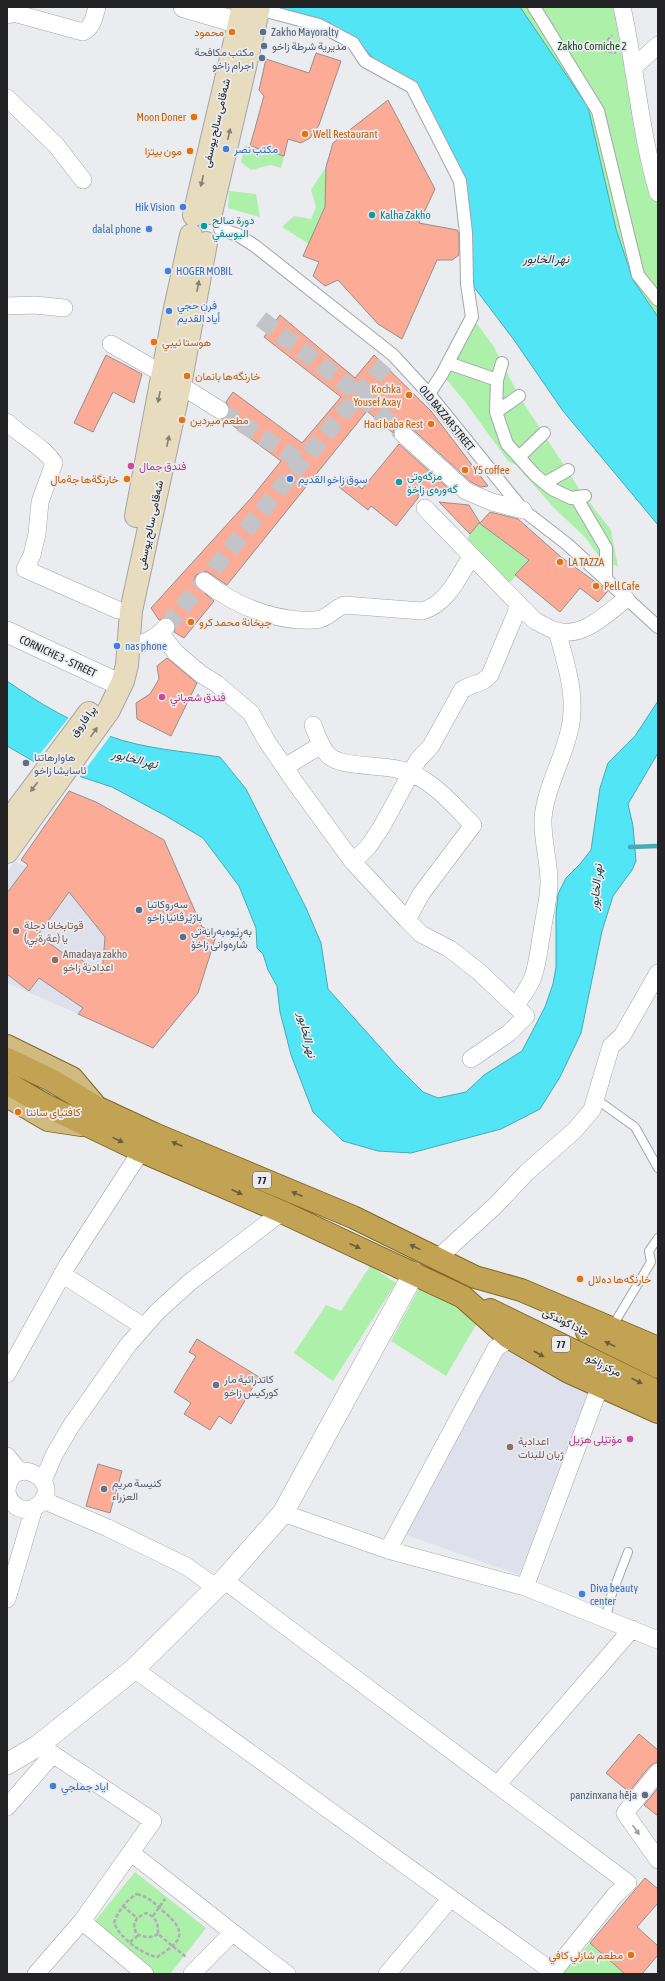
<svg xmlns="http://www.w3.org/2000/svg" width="665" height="1981" font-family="'Asap Condensed',Vazirmatn,sans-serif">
  <rect width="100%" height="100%" fill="#ebecf0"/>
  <path fill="#dee1ec" d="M15,861L71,894L105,937L101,985L78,1014L7,983V872Z
    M506,1349L592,1390L519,1575L404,1534Z"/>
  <path fill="#acf0aa" d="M519,7H622L658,192V317L633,280L618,236L587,108Z
    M245,145L284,156L281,168L271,165L251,170L241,162Z
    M326,167L325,207L309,244L282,227L294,216L311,219L316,207L311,190Z
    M229,191L256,194L260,217L228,208Z
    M472,317L494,347L519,396L580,490L611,530L618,567L600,558L585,537L555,509L516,465L508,461L466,403L442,374Z
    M478,524L482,525L529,560L506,587L465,545L470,534Z
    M370,1266L396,1283L333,1381L294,1353L326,1305L341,1311Z
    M423,1281L480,1318L446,1376L391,1341Z
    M135,1872L206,1928L170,1974H149L90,1927Z
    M590,1943L625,1974H561Z"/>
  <path fill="#52e5f5" stroke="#44abb7" d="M275,7H520L588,107L616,229L633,280L658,317V525L563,411L514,340L474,287L465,179L416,83L374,59L356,39L322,19Z
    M7,681C39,703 72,723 109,736C144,749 183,751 220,757L246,789L306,908L321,943L328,989L397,1066L423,1092L438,1098L466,1092L484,1075L522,1051L545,1007L553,984L556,967V914L558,894L566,878L580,864L591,850L600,788L608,763L635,736L658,701V753L628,804L633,826L636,861L632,870L613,896L602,931L581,1033L560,1077L540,1109L501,1129L411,1153L378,1151L343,1141L313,1112L291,1055L280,1012L277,986L268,970L263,954L257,948L256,928L239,886L203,838L166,816L112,787L33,761L7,746Z"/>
  <path fill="#ebecf0" d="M70,716L111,735L79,778L33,763Z"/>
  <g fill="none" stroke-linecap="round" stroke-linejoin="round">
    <path stroke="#44abb7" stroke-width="4.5" d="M630,847L658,846"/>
  </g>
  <path fill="#fbab96" stroke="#94908f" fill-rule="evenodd" d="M316,53L341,61L319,125L310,138L301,143L288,139L284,156L250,146L264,96L259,90L266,59L309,73Z
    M388,100L435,189L419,223L457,230L459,234V255L452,260H437L402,339L378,324L338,280L325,286L313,276L319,262L303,256L325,207L326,167L333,143Z
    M280,315L355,378L374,355L431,411L488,486L481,487L471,482L409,426L400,425L395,428L393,433L367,411L227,585L206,571L196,575L194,580L195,585L214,601L184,638L174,632L176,625L173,620L168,617L159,620L151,608L252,497L281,461L224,419L230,411L226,402L233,392L302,443L341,397L264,337Z
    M106,355L142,374L134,403L113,392L93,432L74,423Z
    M399,444L449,489L419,491L418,498L396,526L371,506L368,510L339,487L347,477L362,489Z
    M439,502L469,505L480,523L490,512L518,519L561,557L608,591L598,602L580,588L560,612L515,575L529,560L479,523L470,534Z
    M167,658L197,683L171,736L137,719L136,703L150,694L159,679L157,666Z
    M69,791L96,802L164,840L202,927L217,933L198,993L153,1048L78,1014L83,1008L39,978L29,991L7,974V893L28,865L21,860ZM69,892L105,937L102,974L70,952L67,956L38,935Z
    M197,1339L259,1377L231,1424L219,1416L210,1430L184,1414L191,1403L174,1392L196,1356L189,1352Z
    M98,1464L122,1471L110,1513L86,1506Z
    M639,1734L658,1750V1762L650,1766L629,1792L606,1773Z
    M658,1788V1816L644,1805Z
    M645,1878L658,1889V1903L637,1927L658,1946V1955L642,1974H625L590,1943Z"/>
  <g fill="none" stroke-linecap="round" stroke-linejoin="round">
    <path stroke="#c3c4c7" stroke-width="17" stroke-dasharray="17 8" stroke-linecap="butt" d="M261,319L360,395L403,434
      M220,410L302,462
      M166,627L302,462L393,355"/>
    <defs>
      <path id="service" d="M596,1099L635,1127L658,1168
        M612,1327L651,1262L649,1251L658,1238
        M606,1619L610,1599L628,1552"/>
      <path id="pedestrian" d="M534,7L598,111L638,275L658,300
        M255,8L319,25L353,43L365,61L412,87L460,181L466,233L467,284L472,317L442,374L429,394
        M220,229L238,235L255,246L393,355L429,394L523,510L567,544L658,627
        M448,363L497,380
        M502,363L497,380L496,412L507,444L535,475L552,489L571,498L585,496
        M496,412L519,396
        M519,457L544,433
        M545,483L568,470
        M576,497L606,548V580"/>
      <path id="minor" d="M622,7C636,69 640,132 658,193
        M7,15L14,13L83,32C93,27 94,17 97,7
        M633,68L658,45
        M7,98L56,145L83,180
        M7,306L35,305L64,308
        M111,344L163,374
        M180,385L220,410
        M7,422C22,437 43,446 54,463L40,502L37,534L32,555L25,569L118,610
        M403,434L466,491L492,502L523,510
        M425,508L534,620C541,624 549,629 557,631C584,638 606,614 626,599
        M204,581C232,603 262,617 299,620C305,620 314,621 320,619C329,617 335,608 344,605L422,611C447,604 458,578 471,557
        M160,633L176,653L201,674L217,684L251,713L266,740L296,784L353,862L407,920L421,934L450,949L478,971L526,1016L509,1033L471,1059
        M128,648C143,644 155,639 166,627
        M313,725C317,735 320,746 328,755C343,770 390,762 413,774C437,785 455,807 473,825L421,894L407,920
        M285,767L321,745
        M353,862L368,847L381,828L418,760L431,746L462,690C474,682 480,686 490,675L519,606
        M516,1005C522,996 529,988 533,977C538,963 539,947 542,932C544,916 549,899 549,882C549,860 542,840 543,818C546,787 562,762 569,732C578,698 566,664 557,631
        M438,1258L496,1205L527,1172L574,1131L592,1110L611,1046L622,1036L658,973
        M62,1274L144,1327
        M7,1374L68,1264L141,1151
        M7,1456L20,1472
        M43,1481L54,1455L71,1426L128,1345L157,1312L190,1282L282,1212
        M7,1491C10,1450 67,1482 38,1505C25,1516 11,1506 7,1493
        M43,1500L108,1528L186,1566L217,1588
        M283,1513L388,1550L525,1587L658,1640
        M388,1550L496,1348L511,1338
        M224,1580L628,1883L615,1895L553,1972V1974
        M525,1587L600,1386
        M7,1599L34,1508
        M134,1669L553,1972
        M658,1772L625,1813L658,1860
        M498,1784L632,1629
        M7,1807L53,1754
        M131,1853C184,1893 234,1935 287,1974
        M82,1921L145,1974
        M36,1974L82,1921L153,1821L39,1745
        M192,1974L231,1934
        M387,1974L451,1898"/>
      <path id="tertiary" d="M184,7L239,23
        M7,632L110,680
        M7,1764L39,1745L134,1669L224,1580L283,1513L414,1273"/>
      <path id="secondary" d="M211,213L259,7
        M194,215L243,7
        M136,516L174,313L191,235
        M7,823L89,713
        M7,852L109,710L123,681L127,665L131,611L180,385L206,243"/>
      <path id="primary" d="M7,1046L72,1078L94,1104
        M7,1096L48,1120L81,1125"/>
      <path id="trunk" d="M7,1059L51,1080L96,1107L154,1134L353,1217L475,1277L521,1290L658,1348
        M7,1083L45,1105L141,1151L282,1212L463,1297L508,1337L569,1372L658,1412
        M490,1310L658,1392
        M587,1332L658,1367"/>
    </defs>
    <use href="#service" stroke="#a4a5a9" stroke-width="10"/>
    <use href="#pedestrian" stroke="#a4a5a9" stroke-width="14"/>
    <use href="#minor" stroke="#a4a5a9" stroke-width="18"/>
    <use href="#tertiary" stroke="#a4a5a9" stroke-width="22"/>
    <use href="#secondary" stroke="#a4a5a9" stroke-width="24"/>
    <use href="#primary" stroke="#806728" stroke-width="24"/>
    <use href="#trunk" stroke="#806728" stroke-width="24"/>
    <path stroke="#aeafb2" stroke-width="2.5" stroke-dasharray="4 2" stroke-linecap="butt" d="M573,45L616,53
      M600,50L612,35
      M137,1894C148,1897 155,1903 163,1911C188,1932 183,1941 157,1957C142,1954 120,1938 114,1923C118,1911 126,1900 137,1894Z
      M123,1906L137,1918
      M153,1916L165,1899
      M158,1934C150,1939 145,1937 136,1934L134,1925L137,1918L146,1913C157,1918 158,1923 158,1934L186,1957
      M130,1942L139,1935"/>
    <use href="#service" stroke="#fff" stroke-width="8"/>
    <use href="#pedestrian" stroke="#fff" stroke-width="12"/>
    <use href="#minor" stroke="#fff" stroke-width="17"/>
    <use href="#tertiary" stroke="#fff" stroke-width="21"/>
    <use href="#secondary" stroke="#e8dcbf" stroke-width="22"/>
    <use href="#primary" stroke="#d1ba7f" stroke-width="22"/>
    <use href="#trunk" stroke="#c2a354" stroke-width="22"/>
  </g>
  <defs><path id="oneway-solid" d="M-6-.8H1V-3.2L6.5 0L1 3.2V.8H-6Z"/></defs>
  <g fill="#868072">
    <use href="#oneway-solid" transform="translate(229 134) rotate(-77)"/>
    <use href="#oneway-solid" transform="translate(202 181) rotate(103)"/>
    <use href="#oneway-solid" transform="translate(198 286) rotate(-79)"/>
    <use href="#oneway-solid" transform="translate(159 397) rotate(101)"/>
    <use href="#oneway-solid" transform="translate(168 441) rotate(-78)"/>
    <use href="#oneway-solid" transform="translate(94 732) rotate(-54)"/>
    <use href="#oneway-solid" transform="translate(34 787) rotate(127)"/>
  </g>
  <g fill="#6b5d3a">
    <use href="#oneway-solid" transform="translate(118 1140) rotate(26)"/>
    <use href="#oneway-solid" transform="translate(177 1144) rotate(-157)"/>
    <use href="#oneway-solid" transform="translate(237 1192) rotate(24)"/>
    <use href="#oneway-solid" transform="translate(297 1194) rotate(-158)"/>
    <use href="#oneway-solid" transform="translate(355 1246) rotate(25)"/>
    <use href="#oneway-solid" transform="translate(415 1247) rotate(-154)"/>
    <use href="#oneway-solid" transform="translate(610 1344) rotate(-154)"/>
    <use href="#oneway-solid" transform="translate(539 1354) rotate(30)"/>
    <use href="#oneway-solid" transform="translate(637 1381) rotate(27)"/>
  </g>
  <use fill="#9c9c9d" href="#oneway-solid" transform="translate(636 1830) rotate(55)"/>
  <g fill="#e8710a" stroke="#ebecf0" stroke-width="1.5">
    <circle cx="232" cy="32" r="4"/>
    <circle cx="194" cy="117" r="4"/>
    <circle cx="305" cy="134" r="4"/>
    <circle cx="190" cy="151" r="4"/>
    <circle cx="154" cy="342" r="4"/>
    <circle cx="187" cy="376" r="4"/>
    <circle cx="409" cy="395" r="4"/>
    <circle cx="182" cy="420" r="4"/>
    <circle cx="431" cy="424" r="4"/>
    <circle cx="465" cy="470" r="4"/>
    <circle cx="127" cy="479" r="4"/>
    <circle cx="560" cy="562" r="4"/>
    <circle cx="596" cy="586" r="4"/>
    <circle cx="191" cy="622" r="4"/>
    <circle cx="18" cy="1112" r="4"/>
    <circle cx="580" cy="1279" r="4"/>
    <circle cx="631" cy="1955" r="4"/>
  </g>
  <g fill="#5c6f8a" stroke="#ebecf0" stroke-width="1.5">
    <circle cx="263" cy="32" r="4"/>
    <circle cx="264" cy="46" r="4"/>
    <circle cx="262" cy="58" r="4"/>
    <circle cx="26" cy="763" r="4"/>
    <circle cx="139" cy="910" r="4"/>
    <circle cx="183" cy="937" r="4"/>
    <circle cx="645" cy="1795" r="4"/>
  </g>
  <g fill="#3f7fe0" stroke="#ebecf0" stroke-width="1.5">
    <circle cx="226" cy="149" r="4"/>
    <circle cx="183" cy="207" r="4"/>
    <circle cx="149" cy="229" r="4"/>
    <circle cx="168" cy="271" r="4"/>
    <circle cx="169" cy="311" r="4"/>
    <circle cx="290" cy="479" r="4"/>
    <circle cx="117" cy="646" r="4"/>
    <circle cx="582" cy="1594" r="4"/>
    <circle cx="53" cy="1786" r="4"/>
  </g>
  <g fill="#0f9aa8" stroke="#ebecf0" stroke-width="1.5">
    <circle cx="372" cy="215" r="4"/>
    <circle cx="204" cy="226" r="4"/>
    <circle cx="399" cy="482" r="4"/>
  </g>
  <g fill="#d1479c" stroke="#ebecf0" stroke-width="1.5">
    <circle cx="131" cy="466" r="4"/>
    <circle cx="162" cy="697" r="4"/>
    <circle cx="630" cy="1439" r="4"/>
  </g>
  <g fill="#8d6e63" stroke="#ebecf0" stroke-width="1.5">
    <circle cx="16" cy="931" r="4"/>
    <circle cx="55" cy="960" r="4"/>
    <circle cx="510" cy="1447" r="4"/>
  </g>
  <g fill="#6b7280" stroke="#ebecf0" stroke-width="1.5">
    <circle cx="216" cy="1385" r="4"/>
    <circle cx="104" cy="1489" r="4"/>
  </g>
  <g text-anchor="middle" stroke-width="3.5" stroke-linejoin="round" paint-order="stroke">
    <g fill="#ebecf0" stroke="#5f5f62" stroke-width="1">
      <rect x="253" y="1172" width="18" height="16" rx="3"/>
      <rect x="552" y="1336" width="18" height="16" rx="3"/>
    </g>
    <g font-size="10" font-weight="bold" fill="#232325">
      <text x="262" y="1184">77</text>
      <text x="561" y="1348">77</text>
    </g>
    <g font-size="11" fill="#c56008" stroke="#ebecf0" text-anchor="start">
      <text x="224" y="36" text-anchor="end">محمود</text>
      <text x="186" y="121" text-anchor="end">Moon Doner</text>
      <text x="313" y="138">Well Restaurant</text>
      <text x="182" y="155" text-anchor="end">مون بيتزا</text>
      <text x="162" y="346">هوستا ئيبي</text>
      <text x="195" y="380">خارنگەها بانمان</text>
      <text x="401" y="393" text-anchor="end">Kochka<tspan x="401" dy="13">Yousef Axay</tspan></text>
      <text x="190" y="424">مطعم ميردين</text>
      <text x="423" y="428" text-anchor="end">Haci baba Rest</text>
      <text x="473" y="474">Y5 coffee</text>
      <text x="119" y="483" text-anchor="end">خارنگةها جةمال</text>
      <text x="568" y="566">LA TAZZA</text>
      <text x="604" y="590">Pell Cafe</text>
      <text x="199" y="626">جيخانة محمد كرو</text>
      <text x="26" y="1116">کافتیای سانتا</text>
      <text x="588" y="1283">خارنگەها دەلال</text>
      <text x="623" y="1959" text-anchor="end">مطعم شازلي كافي</text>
    </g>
    <g font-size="11" fill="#4e5e75" stroke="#ebecf0" text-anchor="start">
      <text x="271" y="36">Zakho Mayoralty</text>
      <text x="272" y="50">مديرية شرطة زاخو</text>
      <text x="254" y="56" text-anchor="end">مكتب مكافحة<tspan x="254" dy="13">اجرام زاخو</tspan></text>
      <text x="34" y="761">هاوارهاتنا<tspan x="34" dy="13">ئاسایشا زاخو</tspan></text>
      <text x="147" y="908">سه‌روكاتيا<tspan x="147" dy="13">باژێرڤانيا زاخو</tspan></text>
      <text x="191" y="935">بەڕێوەبەرایەتی<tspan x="191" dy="13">شارەوانی زاخۆ</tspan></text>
      <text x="637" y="1799" text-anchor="end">panzinxana hêja</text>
    </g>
    <g font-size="11" fill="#0c3f0f" stroke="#ebecf0">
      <text x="592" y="50">Zakho Corniche 2</text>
    </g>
    <g font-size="11" fill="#232325" stroke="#ebecf0">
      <text transform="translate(216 123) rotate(-77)" y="4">شەقامی سالح یوسفی</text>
      <text transform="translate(447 418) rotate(51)" y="4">OLD BAZZAR STREET</text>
      <text transform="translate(150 525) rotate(-78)" y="4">شەقامی سالح یوسفی</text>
      <text transform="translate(58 656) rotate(25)" y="4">CORNICHE 3 - STREET</text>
      <text transform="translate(83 721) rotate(-53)" y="4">پرا فاروق</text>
      <text transform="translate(566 1322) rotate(26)" y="4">جادا گوندکی</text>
      <text transform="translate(604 1365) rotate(26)" y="4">مركز زاخو</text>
    </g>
    <g font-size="11" fill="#366cbe" stroke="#ebecf0" text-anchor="start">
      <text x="234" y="153">مكتب نصر</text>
      <text x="175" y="211" text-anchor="end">Hik Vision</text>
      <text x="141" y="233" text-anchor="end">dalal phone</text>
      <text x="176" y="275">HOGER MOBIL</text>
      <text x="177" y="309">فرن حجي<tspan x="177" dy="13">أياد القديم</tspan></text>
      <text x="298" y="483">سوق زاخو القديم</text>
      <text x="125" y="650">nas phone</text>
      <text x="590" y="1592">Diva beauty<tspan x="590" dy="13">center</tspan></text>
      <text x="61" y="1790">اياد جملجي</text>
    </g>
    <g font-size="11" fill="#0d838f" stroke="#ebecf0" text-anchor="start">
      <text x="380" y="219">Kalha Zakho</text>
      <text x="212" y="224">دورة صالح<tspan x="212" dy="13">اليوسفي</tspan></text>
      <text x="407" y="480">مزگەوتی<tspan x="407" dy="13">گەورەی زاخۆ</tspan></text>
    </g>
    <g font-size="11" fill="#b23c85" stroke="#ebecf0" text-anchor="start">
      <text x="139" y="470">فندق جمال</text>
      <text x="170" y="701">فندق شعباني</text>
      <text x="622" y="1443" text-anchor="end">مۆتێلی هزیل</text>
    </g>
    <g font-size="11" fill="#785e54" stroke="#ebecf0" text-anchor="start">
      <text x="24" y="929">قوتابخانا دجلة<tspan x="24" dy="13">يا (عةرةبي)</tspan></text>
      <text x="63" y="958">Amadaya zakho<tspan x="63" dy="13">اعدادية زاخو</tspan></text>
      <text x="518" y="1445">اعدادية<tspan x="518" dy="13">ژیان للبنات</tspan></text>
    </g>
    <g font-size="11" fill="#5b616d" stroke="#ebecf0" text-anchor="start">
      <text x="224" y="1383">كاتدرائية مار<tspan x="224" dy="13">كوركيس زاخو</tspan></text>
      <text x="112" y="1487">كنيسة مريم<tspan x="112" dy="13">العزراء</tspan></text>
    </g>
    <g font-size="12" font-style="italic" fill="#273f42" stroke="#ebecf0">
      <text x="546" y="263">نهر الخابور</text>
      <text transform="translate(135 759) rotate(14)" y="4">نهر الخابور</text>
      <text transform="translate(596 887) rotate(-85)" y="4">نهر الخابور</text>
      <text transform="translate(307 1035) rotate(77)" y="4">نهر الخابور</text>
    </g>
  </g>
  <rect width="665" height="1981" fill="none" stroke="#232325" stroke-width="16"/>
</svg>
